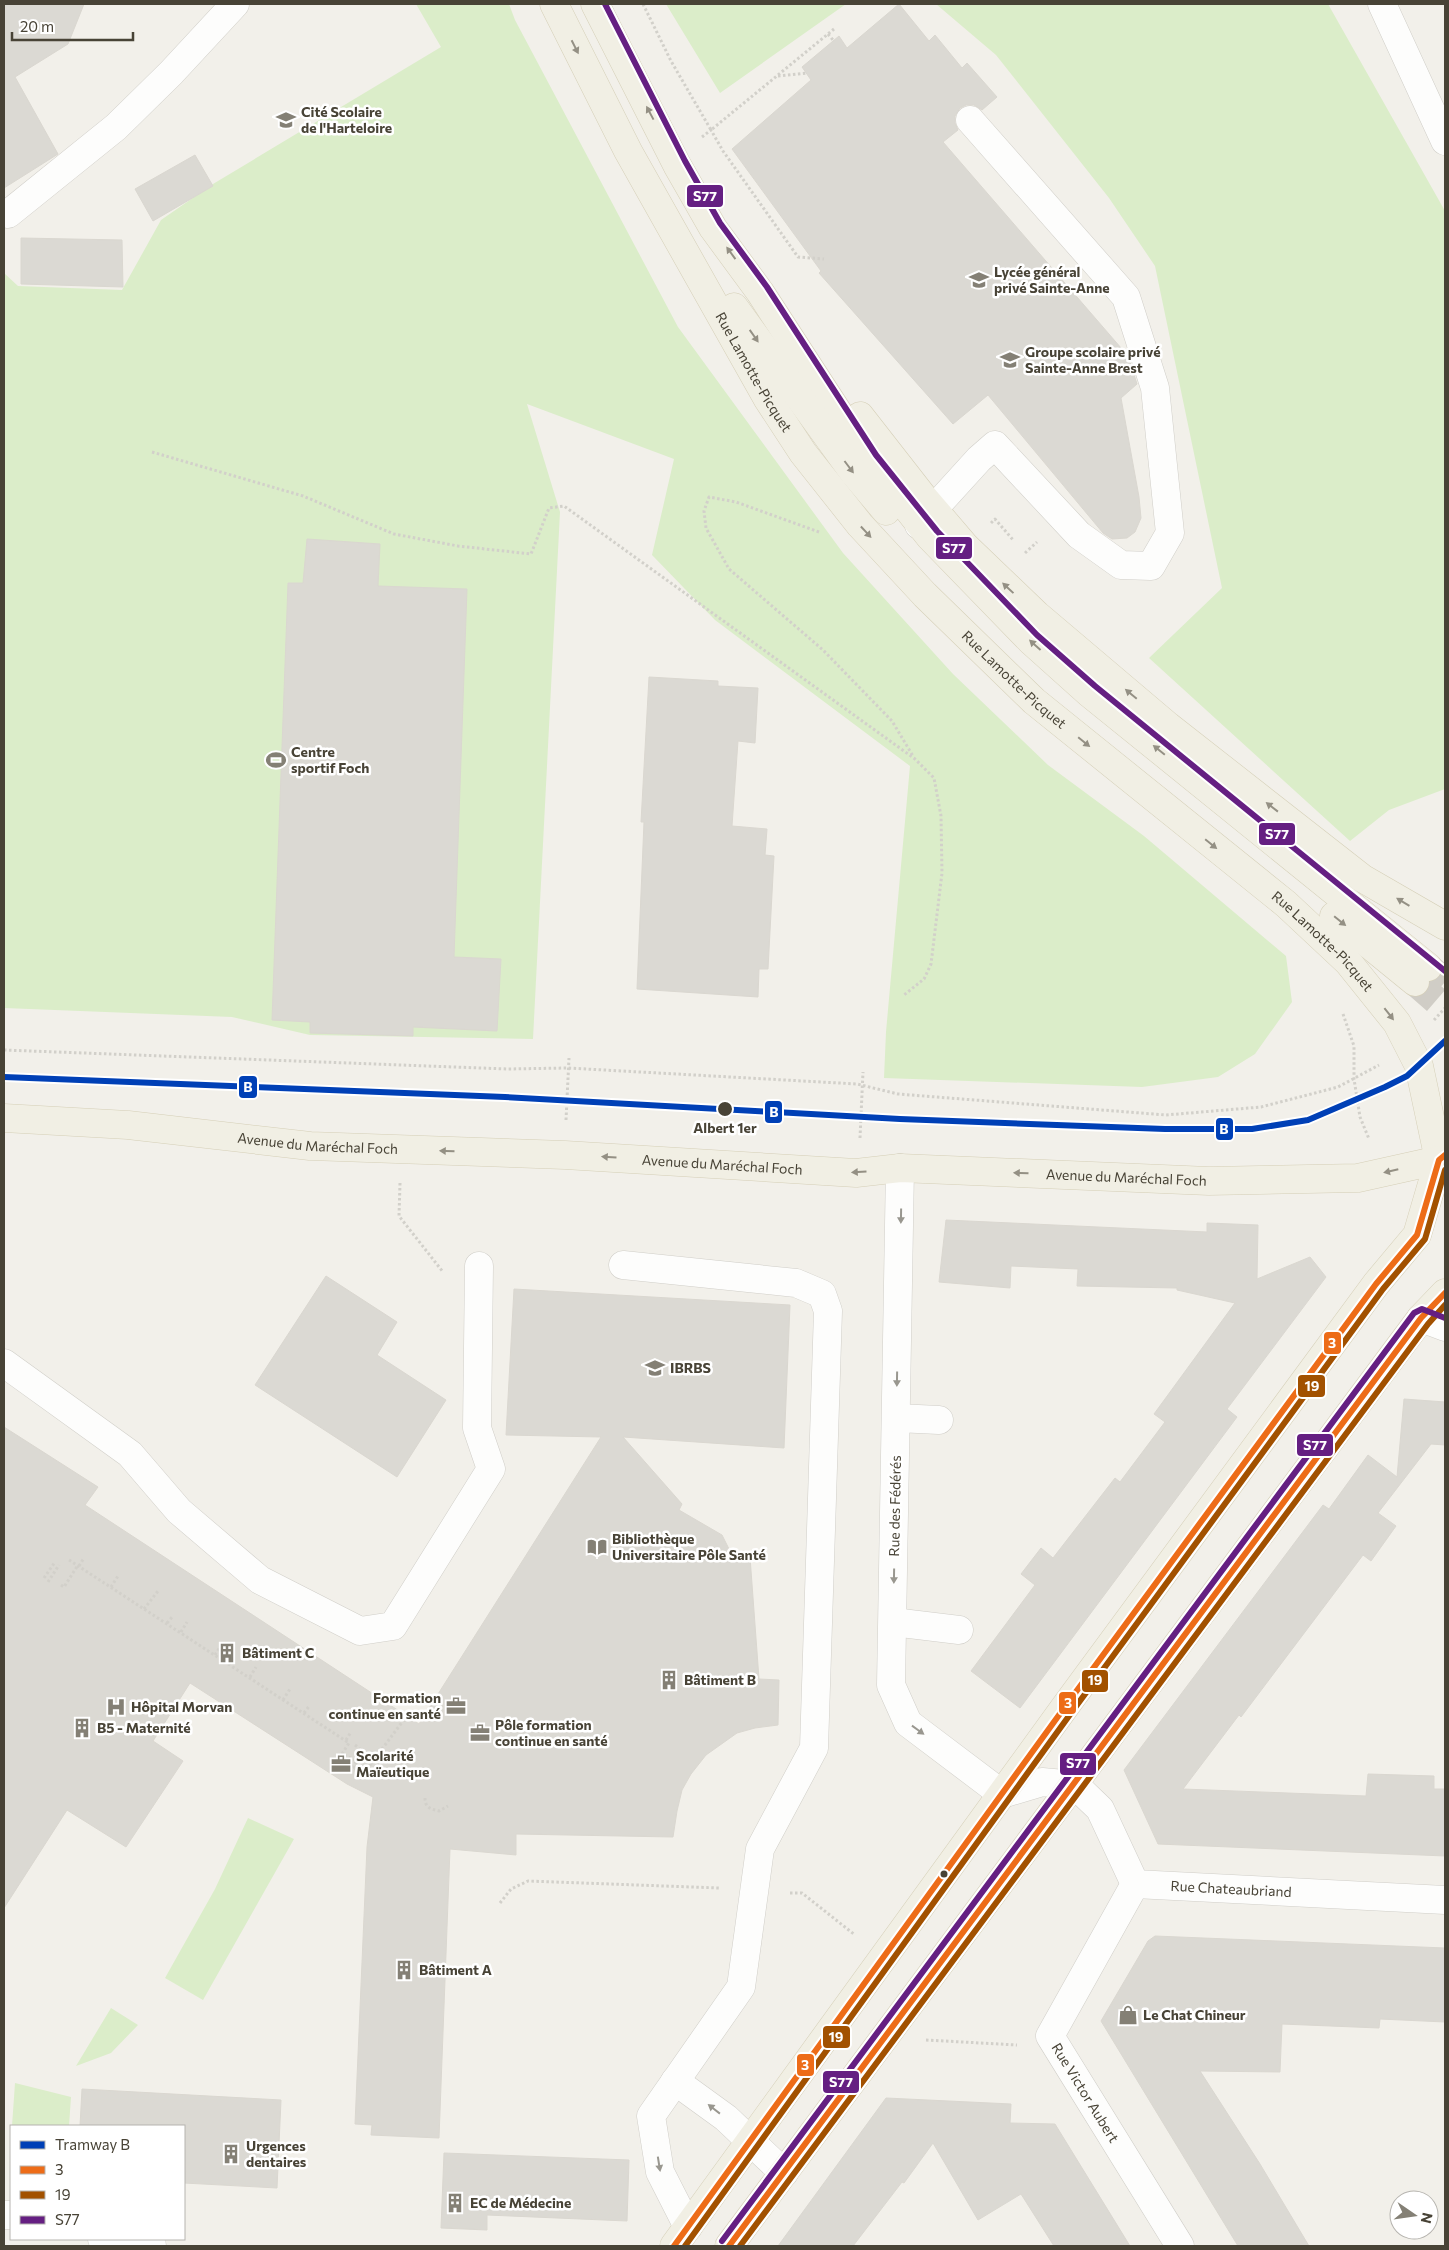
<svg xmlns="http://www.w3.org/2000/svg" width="1449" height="2250" font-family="Commissioner,sans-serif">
  <rect width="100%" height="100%" fill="#f2f0ea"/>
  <path fill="#dbedc9" d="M416,4H509L515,20L678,327L843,553L953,674L1048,765L1144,836L1286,956L1292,1002L1255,1054L1218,1077L1142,1087L884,1078L886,1032L910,766L715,620L652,555L674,459L527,404L560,512L533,1039L310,1035L232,1017L4,1008V273L18,286L122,290L161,220L213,184L441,47Z
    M666,4H846L720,93Z
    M936,4H1328L1445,211V789L1389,810L1350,841L1149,658L1222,588L1155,266L1109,198L996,55Z
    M248,1818L294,1839L203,2000L165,1978L215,1889Z
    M111,2008L138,2025L111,2053L76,2066Z
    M15,2083L71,2097L69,2126H12Z"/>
  <path fill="#dbd9d3" stroke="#dad7d0" d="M4,4H84L68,44L15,77L58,154L4,188Z
    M899,4L929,41L935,35L962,68L967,63L997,97L982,110L974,105H966L960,108L955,116V123L958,130L943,142L1128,356L1137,384L1121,398L1139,497L1141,518L1135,532L1127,538L1112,539L1103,533L988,395L953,424L819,273L821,271L732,149L811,80L802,67L839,36L847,48Z
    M195,155L213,186L153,221L135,189Z
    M21,238L122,240L123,287L21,284Z
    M307,539L380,544L378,586L467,589L454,957L501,959L497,1031L413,1027V1036L310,1033V1022L272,1020L288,583H303Z
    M649,677L718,681V686L758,688L755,743L738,741L732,826L767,829L765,855L774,856L768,969H759L758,997L637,989L644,822H641Z
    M946,1220L1207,1232V1223L1258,1225L1257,1279L1310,1257L1326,1277L1227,1409L1237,1417L1020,1708L971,1671L1035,1585L1021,1574L1041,1548L1053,1558L1115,1478L1120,1482L1165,1422L1154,1414L1235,1303L1177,1290V1288L1077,1286L1078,1269L1011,1266L1010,1288L939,1282Z
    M326,1276L397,1322L377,1355L446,1400L397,1477L255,1385Z
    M514,1289L790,1305L784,1448L623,1437L682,1504L679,1510L722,1535L733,1557H750L759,1679L779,1680L778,1725L755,1728L737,1733L706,1755L691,1774L682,1790L677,1811L673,1837L516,1834V1855L450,1849L439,2138L371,2135L372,2125L355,2124L367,1847L373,1797L347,1784L190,1683L153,1741L183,1761L126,1847L67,1810L4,1908V1427L98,1487L85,1505L419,1724L601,1437L506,1435Z
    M1404,1399L1445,1402V1445L1431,1444L1378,1513L1396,1526L1371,1561L1363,1555L1241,1717L1239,1715L1183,1789L1366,1796L1368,1774L1434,1776V1789H1445V1856L1158,1844L1124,1770L1323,1505L1329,1509L1368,1455L1397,1477Z
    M1155,1936L1445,1948V2022L1380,2019L1379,2028L1282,2024L1280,2072L1200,2071L1260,2164L1309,2246H1238L1101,2021L1148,1941Z
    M82,2089L281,2100L277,2188L184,2183V2126H80Z
    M886,2098L1011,2104L1010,2123L1055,2124L1130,2246H1054L1021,2194L978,2220L933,2143L904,2183L902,2182L853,2246H778Z
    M444,2153L629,2160L627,2221L487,2215V2230L441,2228Z"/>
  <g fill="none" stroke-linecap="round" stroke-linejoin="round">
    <path stroke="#d0cdc6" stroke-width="28" stroke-dasharray="28 14" stroke-linecap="butt" d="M1428,967L1445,982
      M1415,982L1445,1008"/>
    <defs>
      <g id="minor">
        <path d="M1382,4L1445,141"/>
        <path d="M8,214L116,127L171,73L235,4"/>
        <path d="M919,525L979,459L995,445L1079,535L1121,565L1151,566L1170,533L1155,388L1126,297L970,120"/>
        <path id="s1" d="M900,1168L891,1685L908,1723L1002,1794L1042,1782L1075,1785L1100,1809L1135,1884L1445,1900"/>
        <path d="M623,1265L796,1283L822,1294L828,1311L814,1748L760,1849L741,1987L651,2116L660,2172L688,2227"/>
        <path d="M1421,1318L1445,1327"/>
        <path d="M4,1363L130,1454L179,1511L260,1580L360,1631L393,1626L491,1469L477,1428L479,1266"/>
        <path d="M897,1418L939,1420"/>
        <path d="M893,1622L959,1630"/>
        <path id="s2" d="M1135,1884L1050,2036L1180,2246"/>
        <path d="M675,2081L726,2118L784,2173"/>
        <path d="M4,2215H11"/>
        <path d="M102,2239L111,2246"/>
        <path d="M129,2246H152"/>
      </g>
      <g id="major">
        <path id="s3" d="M554,4L628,151L767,398L803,453L860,525L925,595L1034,701L1286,904L1348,962L1397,1023L1419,1066L1439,1160L1445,1171"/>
        <path d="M595,4L677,165L713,228L760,292L869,460L930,537L1031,641L1089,693L1428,967"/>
        <path d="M734,307L854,473L886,511"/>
        <path d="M860,416L924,498L965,546L1037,615L1168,726L1362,878L1445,926"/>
        <path d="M1334,916L1415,982"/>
        <path id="s4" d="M4,1118L128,1125L310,1146L565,1155L856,1173L900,1168L1209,1181L1358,1178L1439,1160L1445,1155"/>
        <path d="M674,2246L1067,1704L1376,1284L1417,1235L1439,1160"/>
        <path d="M729,2246L1421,1318L1445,1293"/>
      </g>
    </defs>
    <use href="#minor" stroke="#d0cec8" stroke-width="29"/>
    <use href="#major" stroke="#d5cfb7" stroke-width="29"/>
    <path stroke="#d2d0ca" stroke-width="3" stroke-dasharray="2.5 2.5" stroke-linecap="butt" d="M643,4L671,61L711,130L834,29
      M828,34L833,40
      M778,76L807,73
      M702,137L711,130L723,151L798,257L824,259
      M152,452L303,496L394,534L458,546L531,554L549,508L564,506L915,759L934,778L941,816L942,873L931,964L924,979L904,995
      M991,523L995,519L1014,541
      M819,532L736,502L709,497L704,511L706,528L729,569L823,650L892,721L913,756
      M1025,553L1037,542
      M1343,1014L1354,1046V1079L1360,1117L1369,1139
      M1434,1020L1445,1008
      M4,1050L507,1069L568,1068L857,1084L898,1094L1166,1115L1261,1107L1338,1087L1379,1065
      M566,1120L569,1058
      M860,1138L863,1072
      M400,1183L399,1216L443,1272
      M69,1560L349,1743L342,1754L357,1761L352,1767L364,1773L406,1717
      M79,1566L84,1558
      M44,1578L55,1562
      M48,1582L59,1565
      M61,1585L64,1587L78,1565
      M111,1587L118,1576
      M144,1609L158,1591
      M167,1623L173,1616
      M181,1632L187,1622
      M215,1655L222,1644
      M250,1677L256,1667
      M283,1700L290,1689
      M304,1713L310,1705
      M346,1740L351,1732
      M355,1745L364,1752
      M345,1754L342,1759L355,1768
      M425,1798C425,1808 431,1809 439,1811L448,1806
      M790,1893H802L855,1935
      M500,1903L511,1889L528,1881L719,1888
      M926,2040L1017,2045"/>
    <use href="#minor" stroke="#fdfdfc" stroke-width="28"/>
    <use href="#major" stroke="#f1efe4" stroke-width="28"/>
    <defs>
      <path id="bus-1" d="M674,2246L1067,1704L1376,1284L1417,1235L1439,1160L1445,1155
        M729,2246L1421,1318L1445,1293"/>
      <path id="bus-2" d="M685,2246L1074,1709L1383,1289L1425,1239L1445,1170
        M740,2246L1428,1324L1445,1305"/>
      <path id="bus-3" d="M605,4L685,161L720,223L767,287L876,455L937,531L1037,635L1095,686L1445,971
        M722,2241L1414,1313L1422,1309L1445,1318"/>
    </defs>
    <use href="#bus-1" stroke="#fff" stroke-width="10"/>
    <use href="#bus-2" stroke="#fff" stroke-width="10"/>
    <use href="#bus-3" stroke="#fff" stroke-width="10"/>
    <use href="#bus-1" stroke="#ed6c18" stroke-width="6"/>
    <use href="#bus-2" stroke="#a25100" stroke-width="6"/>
    <use href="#bus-3" stroke="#651f82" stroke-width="6"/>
    <defs>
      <path id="tram-1" d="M4,1077L505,1097L900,1119L1165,1129H1252L1308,1120L1385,1087L1407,1076L1445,1041"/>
    </defs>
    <use href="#tram-1" stroke="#fff" stroke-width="10"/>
    <use href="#tram-1" stroke="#0040b6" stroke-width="6"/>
  </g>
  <defs><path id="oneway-solid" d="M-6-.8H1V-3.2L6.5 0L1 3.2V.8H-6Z" transform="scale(1.25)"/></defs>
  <g fill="#949084">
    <use href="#oneway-solid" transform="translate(575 47) rotate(63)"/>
    <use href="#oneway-solid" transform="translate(650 113) rotate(-118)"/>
    <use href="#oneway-solid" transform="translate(731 253) rotate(-126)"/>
    <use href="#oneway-solid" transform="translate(754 336) rotate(55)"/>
    <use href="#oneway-solid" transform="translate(849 467) rotate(53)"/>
    <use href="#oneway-solid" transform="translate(866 532) rotate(47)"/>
    <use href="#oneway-solid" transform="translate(1008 588) rotate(-137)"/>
    <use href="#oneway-solid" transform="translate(1035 645) rotate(-138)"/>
    <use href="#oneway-solid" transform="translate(1131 694) rotate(-140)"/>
    <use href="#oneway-solid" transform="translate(1084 742) rotate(39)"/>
    <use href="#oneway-solid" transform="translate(1159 750) rotate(-141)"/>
    <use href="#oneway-solid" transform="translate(1272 807) rotate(-142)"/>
    <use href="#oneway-solid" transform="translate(1211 844) rotate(39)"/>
    <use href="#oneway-solid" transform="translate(1403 902) rotate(-149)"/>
    <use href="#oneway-solid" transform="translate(1340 921) rotate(39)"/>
    <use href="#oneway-solid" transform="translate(1389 1014) rotate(52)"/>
    <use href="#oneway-solid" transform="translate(447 1151) rotate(-178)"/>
    <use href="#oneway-solid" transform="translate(609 1157) rotate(-176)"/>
    <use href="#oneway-solid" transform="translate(1391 1171) rotate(167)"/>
    <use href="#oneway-solid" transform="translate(859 1172) rotate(177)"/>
    <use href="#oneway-solid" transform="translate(1021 1173) rotate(-178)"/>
  </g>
  <g fill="#99978f">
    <use href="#oneway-solid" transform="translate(901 1216) rotate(91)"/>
    <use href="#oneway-solid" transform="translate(897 1379) rotate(91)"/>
    <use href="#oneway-solid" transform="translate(894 1576) rotate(91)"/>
    <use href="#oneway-solid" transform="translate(918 1730) rotate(36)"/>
    <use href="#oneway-solid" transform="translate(714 2109) rotate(-142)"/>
    <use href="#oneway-solid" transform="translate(659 2164) rotate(81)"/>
  </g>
  <defs>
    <symbol id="school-bare" viewBox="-9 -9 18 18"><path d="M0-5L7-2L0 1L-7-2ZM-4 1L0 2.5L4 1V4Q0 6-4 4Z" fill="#848075" stroke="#fff" stroke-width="2.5" paint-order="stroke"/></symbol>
    <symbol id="stadium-bare" viewBox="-9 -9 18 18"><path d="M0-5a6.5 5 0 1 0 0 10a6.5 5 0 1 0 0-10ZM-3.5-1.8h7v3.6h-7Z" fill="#848075" stroke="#fff" stroke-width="2.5" paint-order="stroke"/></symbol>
    <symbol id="university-bare" viewBox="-9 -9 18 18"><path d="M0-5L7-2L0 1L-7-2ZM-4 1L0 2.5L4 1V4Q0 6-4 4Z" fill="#848075" stroke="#fff" stroke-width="2.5" paint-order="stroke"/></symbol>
    <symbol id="library-bare" viewBox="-9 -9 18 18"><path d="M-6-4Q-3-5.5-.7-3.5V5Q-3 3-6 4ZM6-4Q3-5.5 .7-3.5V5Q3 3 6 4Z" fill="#848075" stroke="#fff" stroke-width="2.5" paint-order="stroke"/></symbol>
    <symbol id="building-bare" viewBox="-9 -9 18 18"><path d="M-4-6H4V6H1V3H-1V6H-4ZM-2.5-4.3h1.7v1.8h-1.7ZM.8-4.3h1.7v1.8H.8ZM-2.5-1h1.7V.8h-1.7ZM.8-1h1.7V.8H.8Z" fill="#848075" stroke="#fff" stroke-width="2.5" paint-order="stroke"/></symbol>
    <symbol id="office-bare" viewBox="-9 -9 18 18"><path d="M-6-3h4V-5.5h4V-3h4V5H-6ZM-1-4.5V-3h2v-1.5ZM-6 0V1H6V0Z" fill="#848075" stroke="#fff" stroke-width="2.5" paint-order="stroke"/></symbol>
    <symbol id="hospital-bare" viewBox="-9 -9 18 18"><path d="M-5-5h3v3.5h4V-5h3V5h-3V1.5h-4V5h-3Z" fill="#848075" stroke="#fff" stroke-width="2.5" paint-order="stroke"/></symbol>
    <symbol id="shop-bare" viewBox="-9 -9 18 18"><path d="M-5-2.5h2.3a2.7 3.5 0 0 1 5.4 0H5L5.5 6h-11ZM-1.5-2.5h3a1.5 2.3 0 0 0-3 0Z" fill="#848075" stroke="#fff" stroke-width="2.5" paint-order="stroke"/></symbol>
  </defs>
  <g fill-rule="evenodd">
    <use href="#school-bare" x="272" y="106" width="28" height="28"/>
    <use href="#school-bare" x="965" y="266" width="28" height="28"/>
    <use href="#school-bare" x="996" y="346" width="28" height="28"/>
    <use href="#stadium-bare" x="262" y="746" width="28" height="28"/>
    <use href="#university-bare" x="641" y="1354" width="28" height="28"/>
    <use href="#library-bare" x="583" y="1533" width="28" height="28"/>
    <use href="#building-bare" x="213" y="1639" width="28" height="28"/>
    <use href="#building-bare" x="655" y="1666" width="28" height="28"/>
    <use href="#office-bare" x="442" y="1692" width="28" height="28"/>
    <use href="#hospital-bare" x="102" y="1693" width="28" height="28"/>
    <use href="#building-bare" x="68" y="1714" width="28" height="28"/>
    <use href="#office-bare" x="466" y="1719" width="28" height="28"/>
    <use href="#office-bare" x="327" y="1750" width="28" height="28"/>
    <use href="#building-bare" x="390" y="1956" width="28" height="28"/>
    <use href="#shop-bare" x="1114" y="2001" width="28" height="28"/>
    <use href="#building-bare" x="217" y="2140" width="28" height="28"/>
    <use href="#building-bare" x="441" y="2189" width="28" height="28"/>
  </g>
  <g fill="#484336" stroke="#fff" stroke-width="2">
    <circle cx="725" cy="1109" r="8"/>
    <circle cx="944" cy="1874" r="4.5"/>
  </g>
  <g text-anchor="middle" stroke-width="5" stroke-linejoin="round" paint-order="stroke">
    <g font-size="14" font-weight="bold" fill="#484336" stroke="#fff" text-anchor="start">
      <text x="301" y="117">Cité Scolaire<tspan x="301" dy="16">de l'Harteloire</tspan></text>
      <text x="994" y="277">Lycée général<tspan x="994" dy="16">privé Sainte-Anne</tspan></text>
      <text x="1025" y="357">Groupe scolaire privé<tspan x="1025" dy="16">Sainte-Anne Brest</tspan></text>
      <text x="291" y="757">Centre<tspan x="291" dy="16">sportif Foch</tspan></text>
      <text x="670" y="1373">IBRBS</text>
      <text x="612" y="1544">Bibliothèque<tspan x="612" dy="16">Universitaire Pôle Santé</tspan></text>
      <text x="242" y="1658">Bâtiment C</text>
      <text x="684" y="1685">Bâtiment B</text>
      <text x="441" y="1703" text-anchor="end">Formation<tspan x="441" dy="16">continue en santé</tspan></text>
      <text x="131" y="1712">Hôpital Morvan</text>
      <text x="495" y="1730">Pôle formation<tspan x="495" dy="16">continue en santé</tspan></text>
      <text x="97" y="1733">B5 - Maternité</text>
      <text x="356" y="1761">Scolarité<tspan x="356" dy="16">Maïeutique</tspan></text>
      <text x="419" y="1975">Bâtiment A</text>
      <text x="1143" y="2020">Le Chat Chineur</text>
      <text x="246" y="2151">Urgences<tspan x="246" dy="16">dentaires</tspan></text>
      <text x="470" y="2208">EC de Médecine</text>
    </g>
    <g font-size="14" fill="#484336" stroke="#fff">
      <text dy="5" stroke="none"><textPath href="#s3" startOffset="419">Rue Lamotte-Picquet</textPath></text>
      <text dy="5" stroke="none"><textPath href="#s3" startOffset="824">Rue Lamotte-Picquet</textPath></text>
      <text dy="5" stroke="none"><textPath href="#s3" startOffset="1229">Rue Lamotte-Picquet</textPath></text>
      <text dy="5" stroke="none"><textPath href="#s4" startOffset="315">Avenue du Maréchal Foch</textPath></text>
      <text dy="5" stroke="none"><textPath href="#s4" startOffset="720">Avenue du Maréchal Foch</textPath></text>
      <text dy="5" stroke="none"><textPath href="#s4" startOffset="1125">Avenue du Maréchal Foch</textPath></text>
      <text transform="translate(895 1506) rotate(-89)" y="5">Rue des Fédérés</text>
      <text dy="5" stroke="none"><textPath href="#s1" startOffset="965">Rue Chateaubriand</textPath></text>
      <text dy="5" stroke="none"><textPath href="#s2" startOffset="241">Rue Victor Aubert</textPath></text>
    </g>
    <g font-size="14" font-weight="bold" fill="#484336" stroke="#fff">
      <text x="725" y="1133">Albert 1er</text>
    </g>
  </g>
  <g stroke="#fff" stroke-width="2">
    <rect x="686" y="184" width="38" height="24" rx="5" fill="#651f82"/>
    <rect x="935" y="536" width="38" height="24" rx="5" fill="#651f82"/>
    <rect x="1258" y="822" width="38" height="24" rx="5" fill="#651f82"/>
    <rect x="238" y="1075" width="20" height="24" rx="5" fill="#0040b6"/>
    <rect x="764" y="1100" width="19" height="24" rx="5" fill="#0040b6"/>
    <rect x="1215" y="1117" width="19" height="24" rx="5" fill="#0040b6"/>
    <rect x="1323" y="1331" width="19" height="24" rx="5" fill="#ed6c18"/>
    <rect x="1297" y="1374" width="29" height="24" rx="5" fill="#a25100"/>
    <rect x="1296" y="1433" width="38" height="24" rx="5" fill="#651f82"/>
    <rect x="1081" y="1669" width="28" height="24" rx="5" fill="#a25100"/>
    <rect x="1058" y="1691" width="19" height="24" rx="5" fill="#ed6c18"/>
    <rect x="1059" y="1752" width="38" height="24" rx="5" fill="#651f82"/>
    <rect x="822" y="2025" width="29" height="24" rx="5" fill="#a25100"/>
    <rect x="796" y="2053" width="19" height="24" rx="5" fill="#ed6c18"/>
    <rect x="822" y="2070" width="38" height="24" rx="5" fill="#651f82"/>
  </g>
  <g font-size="14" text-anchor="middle" font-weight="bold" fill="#fff">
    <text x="705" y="201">S77</text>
    <text x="954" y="553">S77</text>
    <text x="1277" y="839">S77</text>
    <text x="248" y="1092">B</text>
    <text x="774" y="1117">B</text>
    <text x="1224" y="1134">B</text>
    <text x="1332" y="1348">3</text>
    <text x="1312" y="1391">19</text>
    <text x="1315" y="1450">S77</text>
    <text x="1095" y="1685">19</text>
    <text x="1068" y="1708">3</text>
    <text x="1078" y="1768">S77</text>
    <text x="836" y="2042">19</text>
    <text x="805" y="2070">3</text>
    <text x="841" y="2087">S77</text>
  </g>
  <rect width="1449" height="2250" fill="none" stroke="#484336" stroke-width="10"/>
  <rect x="10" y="2125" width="175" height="115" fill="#ffffff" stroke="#b6b4af"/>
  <rect x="20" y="2141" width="25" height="8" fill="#0040b6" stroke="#b6b4af"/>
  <text x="55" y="2150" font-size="15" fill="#484336">Tramway B</text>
  <rect x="20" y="2166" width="25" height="8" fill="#ed6c18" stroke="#b6b4af"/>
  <text x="55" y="2175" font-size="15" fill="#484336">3</text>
  <rect x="20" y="2191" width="25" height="8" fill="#a25100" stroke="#b6b4af"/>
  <text x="55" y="2200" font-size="15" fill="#484336">19</text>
  <rect x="20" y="2216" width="25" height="8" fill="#651f82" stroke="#b6b4af"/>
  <text x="55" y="2225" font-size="15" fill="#484336">S77</text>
  <g transform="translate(1414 2215) rotate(103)"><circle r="24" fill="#ffffff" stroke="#b6b4af"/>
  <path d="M0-4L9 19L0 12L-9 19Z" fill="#848075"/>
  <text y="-8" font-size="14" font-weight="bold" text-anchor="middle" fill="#484336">N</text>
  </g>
  <path d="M12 32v8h121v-8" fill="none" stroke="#484336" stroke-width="2.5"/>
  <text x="20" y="32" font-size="15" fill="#484336" stroke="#ffffff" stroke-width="4" paint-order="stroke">20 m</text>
</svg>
